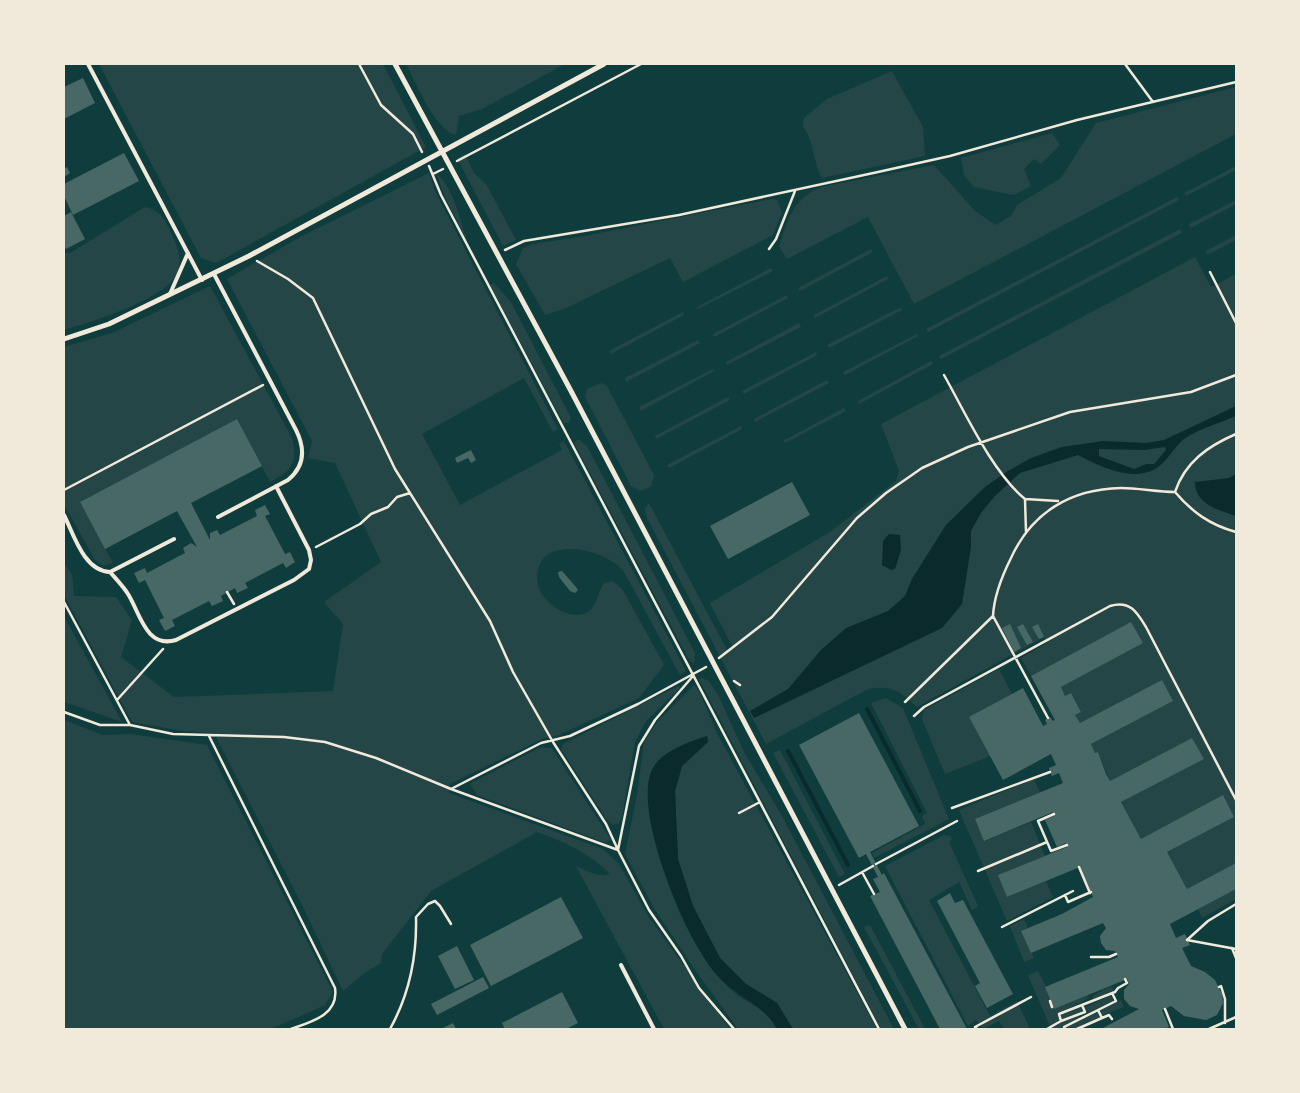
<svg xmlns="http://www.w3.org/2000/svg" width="1300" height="1093" font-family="Mulish,sans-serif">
  <rect width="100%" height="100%" fill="#0f3d3e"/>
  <path fill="#244646" d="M99,64H383L426,147L216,263L201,258Z
    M406,64H565L482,109L459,116L456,135C434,129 417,84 406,64Z
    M892,71L923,127L925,156L822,178C812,160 815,142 803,127L804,118L827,99Z
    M1236,87V134L914,304L868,217L787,259L779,246C789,218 792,200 821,187L934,165L975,211L996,225L1011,216L1017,205L1061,178L1096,123Z
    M1052,133L1060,145L1041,164L1034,159L1024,169L1031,186L1014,195L974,187L964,175L961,158Z
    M465,154L474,173L486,184L516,240L503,246L457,158Z
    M1236,166V170L1186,196L1184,193Z
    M429,173L436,193L558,429L553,432L524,378L422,434L460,505L562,450L559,444L564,441L686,671L680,675L623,570C609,557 590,549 571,549C560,549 547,551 541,562C522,598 577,630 593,607C598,600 599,590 604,583L613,581L623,590L664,665L639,698L559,735L542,739L450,784L449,793L603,849L619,864L648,916L730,1029H664L576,866C587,871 599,878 610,874C589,853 565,842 537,832L431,891L382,954L381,963L363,974L343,991L302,905L217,739L216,733L183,731L132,722L64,595V563L72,574L74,596L116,597L132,620L121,657L174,697L333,691L343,624L324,602L381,562L335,463L308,458L312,441L227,279L302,236Z
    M436,173C454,188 460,221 468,243L445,197Z
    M1177,197L1179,200L928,332L926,329Z
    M772,199L777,200L782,213L773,235L683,282L670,258L566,308L545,315L516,264L523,248L533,244L579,237Z
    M1236,200V204L1191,228L1189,224Z
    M145,207C161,210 166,221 172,235C178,247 182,259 178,272C169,298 89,323 64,330V253H70Z
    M1180,229L1182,233L941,359L939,356Z
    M1236,235V240L1207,255L1206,251Z
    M871,249L873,252L800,291L798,288Z
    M1195,257L1211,287L1236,274V863L1187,889L1167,852L1234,817L1223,796L1141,839L1121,802L1203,759L1192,738L1110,781L1098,752L1095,753L1091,744L1173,701L1080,723L1075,715L1081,711L1071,693L1065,696L1061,687L1142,643L1131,623L1031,676L1021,658L1047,643L1044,637L917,707C900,691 892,685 868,689L766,744L646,516L645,509L649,503L727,650L732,646L710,603L830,532L896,481L899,471L881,424Z
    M771,268L773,271L698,309L697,307Z
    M887,276L888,279L815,318L814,315Z
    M494,283L511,302L571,418L569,423H564L556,409L490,285Z
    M210,286L292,438C298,463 292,471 270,482L237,419L80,502L113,563L103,566L95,560L64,504V347L112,333Z
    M787,295L788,298L714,337L713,334Z
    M901,307L902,310L829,348L827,345Z
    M683,312L684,315L611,354L609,351Z
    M799,323L801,327L727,365L726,362Z
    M917,334L918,336L845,375L843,372Z
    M698,340L700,343L626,382L625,378Z
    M816,352L817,355L744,394L742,391Z
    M931,361L933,364L859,404L858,401Z
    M713,369L714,371L641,411L639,407Z
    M827,380L829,383L755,422L754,419Z
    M601,383L607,386L654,475L651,487L640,491L631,486L585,397L587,389Z
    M728,397L730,400L656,439L655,436Z
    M844,408L846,411L785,443L783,441Z
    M741,426L742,429L669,468L667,465Z
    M578,439L587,446L695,653L694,664L688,658L574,443Z
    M64,616L122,722L64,702Z
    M999,669L1012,694L990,756L945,774L922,719L924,710Z
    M702,678L709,681L718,695L744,752L782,816L894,1029H881L699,679Z
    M694,685L699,691L718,735L877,1029H793L777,1003L746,984L720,958L693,906L678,859L675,791L682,766L708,742L707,736L649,799C658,865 680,935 726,985C742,1003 765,1005 777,1029H738L693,967L654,908L625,854L637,795L644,742L658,721Z
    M678,686L680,688L646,721L635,742L622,817L619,823L613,825L607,820L561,749L563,744Z
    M886,698L903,708L949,819L874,858L872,853L925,824L922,816L927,813L871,703Z
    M64,720L103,735L131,734L207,745L333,992L325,1005L271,1029H64Z
    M541,747L552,748L555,753L611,840L606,843L477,795L470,784L475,781Z
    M780,750L845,874L839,877L773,753Z
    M1034,779L1040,793L975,820L985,841L1031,822L1045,856L999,875L1007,897L1046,881L1053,897L1007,921L959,810Z
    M944,835L950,836L952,840L949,842L978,906L972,910L959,882L929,900L990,1016L1017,1001L1030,1029H1004L999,1021L983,1029L976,1020L968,1026L885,866Z
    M1236,889V899L1202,918L1198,909Z
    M1024,919L1028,928L1022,931L1034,958L1024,962L1010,926Z
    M870,925L925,1029H919L864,927Z
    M1038,971L1046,987L1051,1007L1054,1009L1088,995L1089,998L1064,1011L1082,1005L1085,1012L1077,1015L1080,1019L1098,1010L1102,1018L1077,1029H1051L1028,975Z
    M1111,986L1114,992L1094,1000L1092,996Z
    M1111,996L1113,1002L1088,1013L1085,1007Z
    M1121,1000L1124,1007L1102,1015L1100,1010Z"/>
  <path fill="#0a2a2b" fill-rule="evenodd" d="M1236,406V416C1220,423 1198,429 1184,439C1174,447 1168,460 1158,467C1135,484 1099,466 1078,455L1020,473L994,497L981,513L971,531V547L962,604L942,628L754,718L750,711L788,689L821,650L846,628L888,611L905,596L912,579L946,525L985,487L1008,471L1031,458L1062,447L1103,441L1146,443L1164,440ZM1165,447L1166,450L1154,464H1146L1134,469L1099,456V449L1144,450Z
    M1236,474V516C1218,510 1195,504 1195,482L1229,478Z
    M889,534L900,535L901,550L895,569L891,570L882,565L883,541Z
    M707,736L708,742L682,766L675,791L678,859L693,906L720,958L746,984L777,1003L793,1029H777C764,1004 734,996 716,974C686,939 634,816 651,772C659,752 688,742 707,736Z"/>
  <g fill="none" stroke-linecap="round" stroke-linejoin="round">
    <path stroke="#0a2a2b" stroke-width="4" d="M867,709L920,811
      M788,751L848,865"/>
  </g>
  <path fill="#486865" d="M83,78L95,103L64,119V87Z
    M124,153L139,181L73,215L64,196V184Z
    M67,167L70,173L64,177V169Z
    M71,212L85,239L66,249L64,245V216Z
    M237,419L262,466L191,503L210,540V533L217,530L220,535L257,516L255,510L265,505L270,514L265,516L285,554L290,552L295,562L286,568L283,563L245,583L248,588L237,593L235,588L221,596L223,601L212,606L209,601L172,620L175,626L165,631L159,620L164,618L145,580L139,583L134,573L145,568L147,573L185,553L183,548L191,543L197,547L177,511L105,549L80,502Z
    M471,450L476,460L471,463L468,458L457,463L455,458Z
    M792,482L810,515L728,559L710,526Z
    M562,571L576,587L578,590L575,593L570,591L559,577L558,572Z
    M1131,622L1143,643L1061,687L1065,696L1071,693L1081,712L1075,715L1080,723L1162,680L1173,701L1091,744L1095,753L1098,752L1106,774L1110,781L1192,738L1204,759L1121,802L1141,839L1223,795L1234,817L1167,852L1187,889L1236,863V889L1170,924L1176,938L1185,934L1190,945L1182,948L1191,966L1205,972L1215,980L1222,994L1223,1003L1217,1015L1206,1020L1184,1016L1171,1006L1162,1010L1169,1027L1164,1029H1101L1139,1009L1130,1006L1124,999V990L1129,984L1127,979L1054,1009L1045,987L1118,957L1115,951L1106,950L1101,943L1100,936L1106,928L1103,923L1031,953L1021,931L1062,914L1093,897L1080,867L1007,897L998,875L1067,847L1066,843L1057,847L1045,820L1054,816L1053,812L984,841L975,819L1063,783L1059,773L1052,776L1050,772L1049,768L1056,765L1051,754L1003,780L969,717L1023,688L1043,726L1047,724L1045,720L1048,718L1050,717L1053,721L1055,720L1031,676Z
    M1010,624L1021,648L1014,652L1002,628Z
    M1023,624L1033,642L1027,645L1017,627Z
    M1038,624L1044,637L1039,639L1032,627Z
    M859,713L919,826L870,852L882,875L884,873L967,1029H940L870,896L880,892L873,879L878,877L866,854L859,858L799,745Z
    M950,893L955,903L963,900L1013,994L987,1008L975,986L980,983L937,901Z
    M561,897L583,938L491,986L470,945Z
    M457,946L474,980L455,989L438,956Z
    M483,977L489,988L437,1015L431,1004Z
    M562,992L578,1023L566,1029H505L502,1023Z
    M453,1023L456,1029H441Z"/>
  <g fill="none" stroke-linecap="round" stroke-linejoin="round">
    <path stroke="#f1e9da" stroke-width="2.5" d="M359,64L381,105L413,134L422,152
      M1125,64L1153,102
      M457,161L641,64
      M429,166L441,195L879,1029
      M433,174L443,169
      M769,249L776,239L795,191
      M505,250L524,241L679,215L878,172L950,156L1077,120L1236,82
      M257,261L288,279L313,298L395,469L490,621L513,672L553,742L606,824L618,850
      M1210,272L1236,323
      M944,375C965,412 992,472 1025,499
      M64,490L263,385
      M1175,492C1185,462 1208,446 1236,434
      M1026,532L1025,499L1058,501
      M316,547L360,524L371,514L388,507L397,497L410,493
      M227,592L234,604
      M64,602L130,725
      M993,616C994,596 1002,576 1011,558C1032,512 1071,489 1121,488C1139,488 1157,492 1175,492C1192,512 1210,525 1236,532
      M719,658L772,617L857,518L886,493L922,468L968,447L1070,412L1191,392L1236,375
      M734,681L740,685
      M117,700L163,649
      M905,702L993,616L1048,718
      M64,712L100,725H130L173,734L284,737L325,742L376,758L451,789L618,850L649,910L681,956L699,988L734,1029
      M914,716L924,707L1110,606C1130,600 1137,612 1146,627L1236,800
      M209,736L335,988C339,1015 311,1022 291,1029
      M451,789L541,743L570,736L638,704L706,667
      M952,808L1050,772
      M739,813L760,802
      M1054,814L1038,821L1051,851L1067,845
      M618,850L639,746L655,720L693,676
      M876,864L957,821
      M1079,867L1090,893
      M978,871L1047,842
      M862,872L874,894
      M839,885L873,866
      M1065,895L1068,902L1091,892
      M1002,927L1073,891
      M1187,940L1208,921L1236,904
      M1187,940L1236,949
      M1232,948L1236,958
      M1091,957H1109L1116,954
      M1219,987L1221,986L1225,999V1023
      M1050,1001L1052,1007
      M1082,1005L1085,1012L1061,1021L1059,1014L1115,992L1118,988L1127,983L1125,979
      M1165,1009L1173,1029
      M1098,1010L1116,1001L1112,993
      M1102,1018L1109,1015L1112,1019
      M390,1029C409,995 417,957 416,917L428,904L435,901L440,906L451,924
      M977,1029L975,1027L1031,997
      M1047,1029L1061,1021
      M1065,1029L1064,1027L1098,1010L1102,1018L1077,1029
      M1209,1029L1236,1017"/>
    <path stroke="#f1e9da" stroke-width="4" d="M88,64L202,280
      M214,274L296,430C305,448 305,466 288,480L218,517
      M170,294L188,253
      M64,515C74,535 84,571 110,572L174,539
      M110,572C116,579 123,586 128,594C140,613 146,649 176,640L294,580L309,569L311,560L309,550L276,486
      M621,965L654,1029"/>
    <path stroke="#f1e9da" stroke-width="5" d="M395,64L571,391L905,1029
      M64,339L109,324L249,256L604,64"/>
  </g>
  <rect width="1300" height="1093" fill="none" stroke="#f1e9da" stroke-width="130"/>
</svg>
